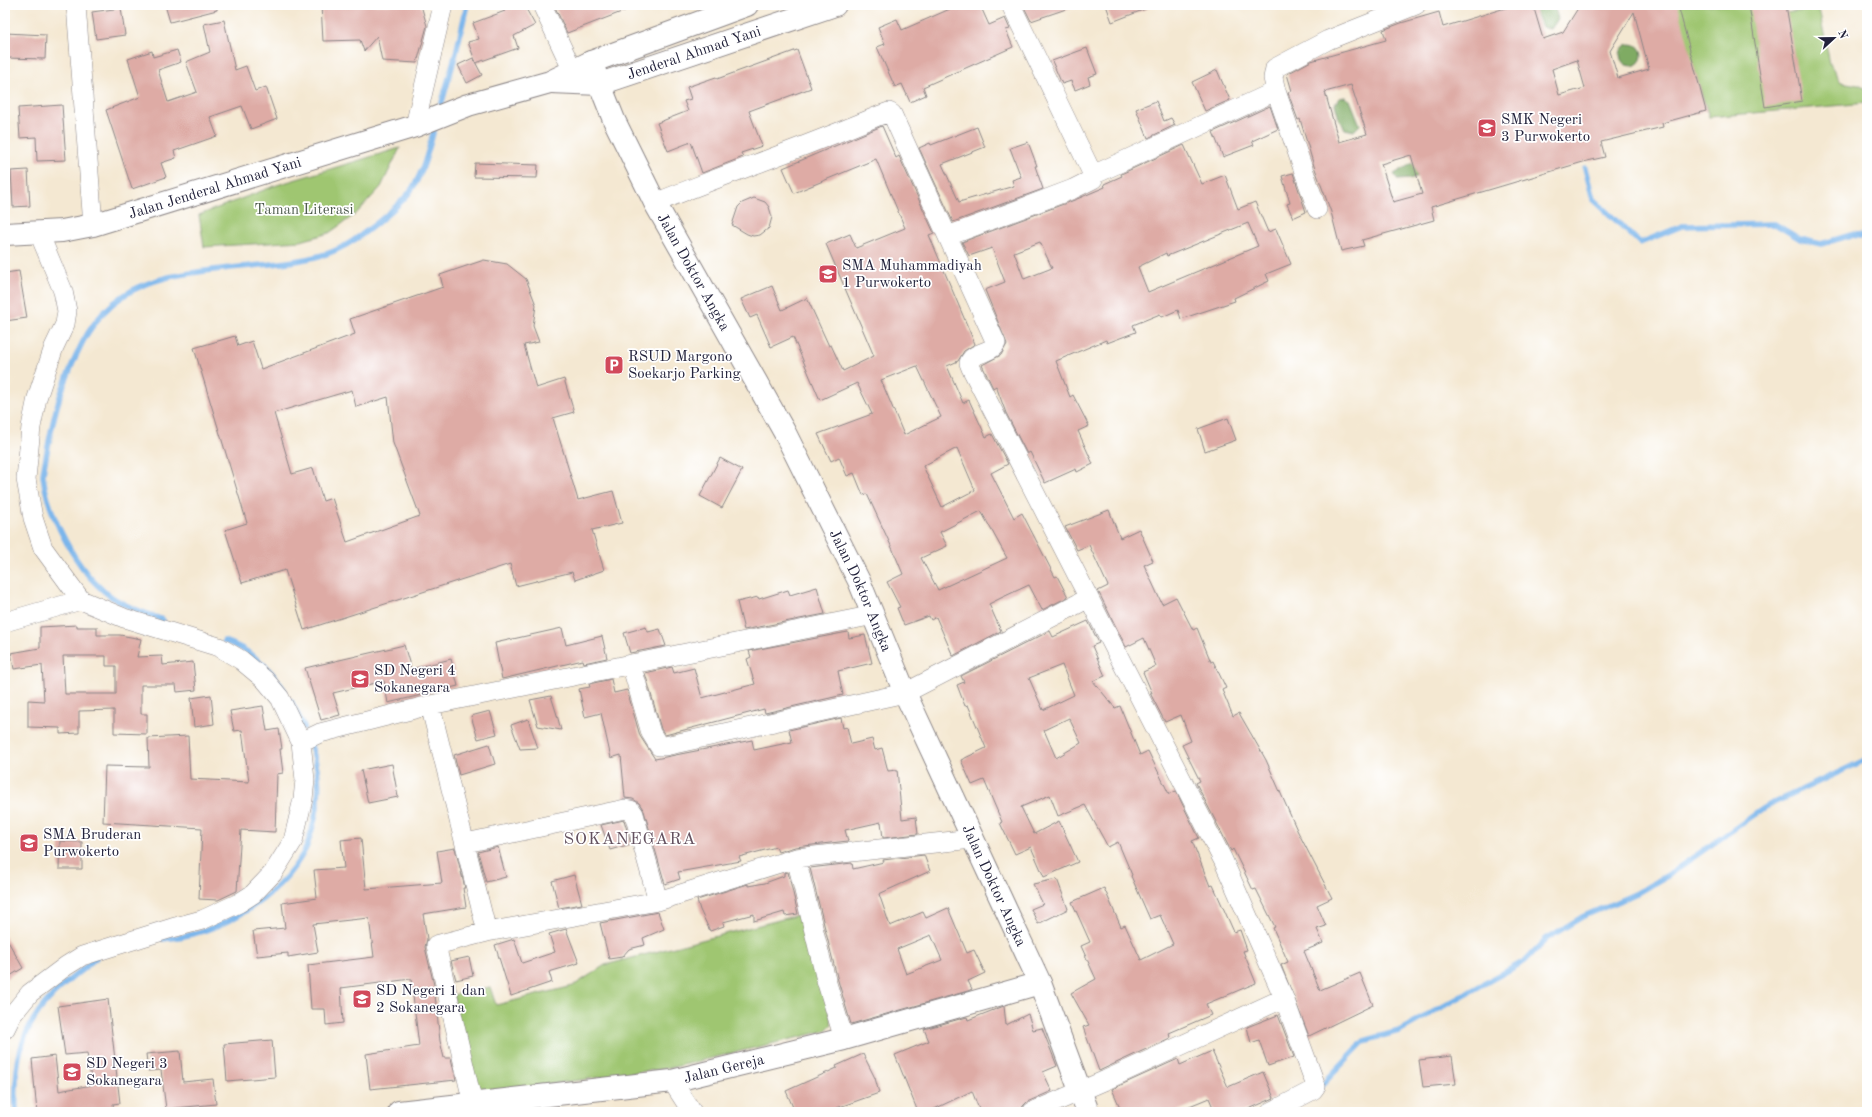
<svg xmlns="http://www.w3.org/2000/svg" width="1872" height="1117" font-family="'Old Standard TT',serif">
  <rect width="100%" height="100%" fill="#fff"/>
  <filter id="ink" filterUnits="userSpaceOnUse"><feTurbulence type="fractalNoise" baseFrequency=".025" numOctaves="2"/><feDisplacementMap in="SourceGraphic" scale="8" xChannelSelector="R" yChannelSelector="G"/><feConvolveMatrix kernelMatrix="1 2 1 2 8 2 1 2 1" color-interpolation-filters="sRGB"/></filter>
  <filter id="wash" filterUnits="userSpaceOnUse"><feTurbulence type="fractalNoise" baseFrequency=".012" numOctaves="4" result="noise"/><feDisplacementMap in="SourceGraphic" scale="16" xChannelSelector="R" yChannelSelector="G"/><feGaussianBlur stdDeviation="0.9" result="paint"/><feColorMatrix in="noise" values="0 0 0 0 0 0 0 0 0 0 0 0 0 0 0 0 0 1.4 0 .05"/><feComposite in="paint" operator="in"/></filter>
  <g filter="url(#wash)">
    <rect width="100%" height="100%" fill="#f4e8d2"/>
    <path fill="#9fc671" stroke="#607456" d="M1674,5H1757L1758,16L1819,9L1830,64L1841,82L1858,85L1867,89V103L1709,117Z
      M400,148L381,187L356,214L329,233L301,241L204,247L199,215L277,185Z
      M806,913L832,1024L825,1031L670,1068L477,1094L453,995L490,987L496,1005L573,986L605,965Z"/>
    <path fill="#7fab63" stroke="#50664f" d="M1533,5H1554L1558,19L1551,29L1542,27Z
      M1620 55a11 11 0 1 1 22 0a11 11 0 1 1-22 0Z
      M1345,97L1350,100L1360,125L1354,131L1345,129L1339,119L1335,104L1339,98Z
      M1453,150L1477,156L1410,179L1398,180L1394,174L1411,164Z"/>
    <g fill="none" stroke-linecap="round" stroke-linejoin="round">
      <path stroke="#7ab5eb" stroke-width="5.5" d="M440,109L456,53L467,5
        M1585,168L1593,199L1640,243L1682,226L1775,224L1800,239L1821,244L1851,235L1867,237
        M163,620C145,613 125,607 109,595C77,572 48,515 43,476C43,470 45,463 46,457C51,431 56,404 66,380C79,346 92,317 123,296C150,278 181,274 213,270C250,265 290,265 326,254C345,248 362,235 377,223C388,214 400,204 409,193C424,174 429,146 436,123
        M224,641C248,648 271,668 284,690
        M291,701L304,727
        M163,939C218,935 278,900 305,850C308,845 309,838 311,833C321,800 322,773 309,741
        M1320,1087L1364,1041L1399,1031L1525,961L1546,939L1582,917L1637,893L1668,875L1767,806L1867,759
        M16,1112C14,1065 19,1028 54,994C67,981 82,970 96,958"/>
    </g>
    <g id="blocks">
      <path fill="#deaba5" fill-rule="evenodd" d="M165,5H217V10L170,22Z
        M321,5H421L427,26L417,63L382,61L377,36L364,51L360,40L323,41Z
        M502,5H524L535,25L514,36L518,48L476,63L468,42L479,39L473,23L505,11Z
        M554,5H637V6L567,33Z
        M959,5H980L989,25L1005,18L1010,29L1006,30L1013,47L923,87L926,95L910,102L902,84L895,87L877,47L885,44L878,27L897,19L902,30Z
        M1023,5H1071L1072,7L1031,21Z
        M1106,5H1152L1153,6L1112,22Z
        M1515,5H1533L1543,39L1563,32L1580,5H1678L1706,111L1662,123L1663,127L1601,142L1605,157L1583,162L1431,207L1434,220L1362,240L1364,246L1341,251L1331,212L1314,166L1300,119L1298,120L1288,93L1292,91L1287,74L1311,61L1386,40L1383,30L1401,23L1439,12L1443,27ZM1634,12L1649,69L1618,78L1610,51ZM1577,60L1585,88L1559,95L1552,69ZM1351,85L1367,134L1339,142L1325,92ZM1411,155L1422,194L1393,202L1381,164Z
        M1749,5H1786L1802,101L1765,107Z
        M121,8L125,35L96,39L92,12Z
        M224,20L235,70L246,66L255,91L266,87L277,119L251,129L242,106L210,117L217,136L174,151L176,158L161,163L166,177L132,189L106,110L140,97L128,59L152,51L153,57L177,50L181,62L158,70L168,102L197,92L186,62L210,52L204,24Z
        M5,33L46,35L45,59L5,58Z
        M1087,48L1097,74L1088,77L1090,84L1075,90L1071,81L1062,84L1052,61Z
        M797,50L811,88L749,111L762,146L741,153L743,157L702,173L691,142L668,151L657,123L688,111L684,101L691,99L687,87L716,77L717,79Z
        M473,58L482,75L467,83L458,65Z
        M1217,70L1230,100L1205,111L1192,82Z
        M1156,101L1164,121L1171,118L1175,125L1148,138L1136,109Z
        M62,105L66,160L37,161L36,137L20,138L18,108Z
        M1270,106L1278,129L1252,141L1254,145L1223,157L1213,132Z
        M882,126L896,158L899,156L934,233L929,235L975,344L964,351L958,361L947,366L963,403L969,400L986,437L992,434L1008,464L991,473L1014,518L1022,513L1055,577L1057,576L1068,597L1042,610L1029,585L1003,597L989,604L1001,631L953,656L936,617L931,620L929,616L904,625L897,608L900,607L887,582L903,574L893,550L867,494L863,495L854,473L847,476L839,457L831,461L818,434L872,414L857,383L820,400L793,337L771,347L757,315L750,318L741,299L772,286L782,310L807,298L829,346L831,345L843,371L874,356L826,244L850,234L856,248L905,228L876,159L794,193L783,168ZM917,366L941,417L904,435L881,380ZM957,448L975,490L942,507L923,466ZM981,511L1007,558L938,590L921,558L947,546L940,532Z
        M977,127L985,147L942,164L959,202L1014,186L1012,180L1021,177L1010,148L1028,142L1037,166H1035L1043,189L953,222L919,148L930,143L931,145Z
        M1184,145L1202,184L1225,175L1238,209L1255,202L1268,232L1276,229L1291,264L1266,274L1269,281L1234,298L1235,301L1181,319L1178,310L1162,317L1160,314L1133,325L1136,332L1107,343L1106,340L1056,361L1070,397L1073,395L1089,426L1078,431L1093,464L1077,472L1076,469L1045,483L1030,452L1027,454L1006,413L996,386L993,388L982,365L1001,355L1007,344L985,290L1005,282L992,248L969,256L962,242L1077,199L1105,187L1104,184L1122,176L1121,174ZM1248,223L1258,246L1148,292L1138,267L1166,253L1167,256ZM1040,242L1052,268L1024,279L1014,252Z
        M475,163L538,165L537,178L474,177Z
        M28,170L30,206L13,207L11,171Z
        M1293,173L1306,212L1293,218L1287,204L1290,203L1282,176Z
        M754,198L765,202L769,207L772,217L769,228L760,235L753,236L747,234L732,225L738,207L742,203Z
        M484,260L507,264L526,279L536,305L533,326L539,342L524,345L536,388L564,379L574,412L553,418L578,500L613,491L622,523L592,530L604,570L575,580L572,572L516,586L510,564L304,630L285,570L242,583L225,530L247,523L194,348L235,336L238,346L252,341L261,369L355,334L350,319L443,287L440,275ZM352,390L356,407L388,397L393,443L420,516L347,542L332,498L323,501L313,468L292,474L274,413Z
        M19,271L27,318L5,321V273Z
        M1228,418L1236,440L1205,451L1198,429Z
        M720,458L742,470L722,508L700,496Z
        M1109,510L1120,538L1139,529L1153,561L1144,565L1162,604L1176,597L1193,630L1197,628L1211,662L1213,661L1226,688L1222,690L1233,716L1239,713L1266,760L1297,830L1332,898L1317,905L1326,926L1317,929L1323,943L1304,951L1320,990L1360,973L1373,1005L1309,1036L1281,965L1288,962L1273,928L1275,927L1256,889L1253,890L1233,849L1231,851L1196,783L1200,781L1182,745L1191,741L1181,715L1165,722L1150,693H1152L1143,672L1156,666L1144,638L1126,647L1098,591L1108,586L1089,545L1077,550L1065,527Z
        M817,587L825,614L744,630L737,602L758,597L759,599L788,590L790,595Z
        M1088,621L1099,643L1092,646L1105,676L1093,681L1115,708L1120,706L1140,755L1148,751L1169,794L1176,791L1199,838L1192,841L1210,886L1213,885L1234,932L1240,930L1247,950L1243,951L1256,983L1206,1004L1211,1015L1169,1033L1170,1038L1099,1071L1083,1027L1089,1025L1071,993L1096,979L1081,946L1090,942L1072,902L1104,888L1121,927L1125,925L1141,960L1173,944L1160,915L1150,919L1131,876L1132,875L1118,842L1108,847L1085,805L1058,816L1050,795L1021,807L1034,834L1059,821L1078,862L1044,877L1031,847L1015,854L1000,823L1002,822L984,780L972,785L961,760L986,748L968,705L965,706L957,685L964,682L961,676L1046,633L1050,631L1053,637ZM1062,665L1074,695L1043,710L1029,678ZM1069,718L1081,743L1056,758L1044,730Z
        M77,625V627H97V635H120L141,639L137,657L162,656L163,665L193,662L196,690L177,692L176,685H141V714H147V734L114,733V710L79,711V733L60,734V728L28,727V700L44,701L42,665L14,669L11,653L40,648V627ZM63,656H106V666H116V694H65Z
        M646,627L648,632L660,629L666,646L630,653L624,633Z
        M562,628L566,645L602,636L607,658L584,663L583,660L502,679L495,643Z
        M848,632L849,638L865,635L872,663L838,671L843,695L765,713L764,709L665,735L661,729L645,673L672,667L674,673L694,668L702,698L755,684L747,659L751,657L749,651Z
        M404,645L411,669L451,659L458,686L388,703L384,681L333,693L340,715L321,720L305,668Z
        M611,679L614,693L627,690L640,736L655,759L752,740L754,750L792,742L789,730L841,718L843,728L847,727L851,744L872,739L875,750L882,748L888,771L897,770L902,819L916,817L918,834L883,838L881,822L845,830L848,841L795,847L778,852L776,847L739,857L741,861L678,872L680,879L665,884L644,811L639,803L633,799L625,798L621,755L611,758L601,713L585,717L579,689L590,687L589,684Z
        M211,695L214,724L194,727L191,698Z
        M551,696L557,715L561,730L538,726L530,700Z
        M263,706L267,731L279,729L282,749H280L283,773L277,774L275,832L241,830L237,891L218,900L199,899L202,828L103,822L105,766L149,767L148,738L188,736L190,779L249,782L242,730L234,731L230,711Z
        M490,711L497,734L478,739L471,716Z
        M528,719L538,748L520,749L511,725Z
        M489,744L495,764L459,775L454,755Z
        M392,764L398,797L368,803L361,770Z
        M624,820L631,844L610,850L601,825Z
        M361,838L366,889L442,883L437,851L455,848L465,888H463L466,907L423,914L427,939L425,947L434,985L440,1041L444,1058H451L456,1080L370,1089L366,1054L419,1046L411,979L341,988L343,1023L326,1025L325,1009H311L308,965L374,957L369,918L313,924L318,952L288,957V953L257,956L253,931L285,928L282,903L317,898L314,870L344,868L341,840Z
        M60,841L82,842V869H59Z
        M498,847L506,877L486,882L478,852Z
        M924,855L930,871L879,894L890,926L923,912L926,918L948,908L967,953L974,950L985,973L968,981L972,989L968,991L851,1024L837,977L810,868L852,863L853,869L884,862L883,860ZM931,935L942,960L906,974L897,949Z
        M788,872L798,914L785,916L784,912L754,921V914L723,922L724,926L710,931L700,910L697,900L748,884V886L765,883L784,876V873Z
        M574,875L582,904L559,908L552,881Z
        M1057,879L1068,909L1038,924L1031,909L1043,904L1033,884Z
        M658,912L664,929L643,938L645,945L629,949L622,957L609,959L600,923Z
        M566,929L579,963L549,972L552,982L511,996L495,945L514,939L522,963L555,952L549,934Z
        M5,936L23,968L5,979Z
        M469,957L473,976L456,980L451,961Z
        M108,999L120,1103L113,1104L114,1112H37L32,1059L55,1056L59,1091L92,1085L87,1053L65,1055L58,1006Z
        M1004,1006L1006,1025L1028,1014L1033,1030L1042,1028L1057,1066L1043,1072L1052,1091L1027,1102L1023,1106L1021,1112H980L972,1091L928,1112H918L895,1055L929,1041L924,1029L967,1017L968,1020Z
        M1278,1015L1294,1057L1268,1066L1259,1040L1251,1043L1247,1027Z
        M272,1040L275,1077L227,1081L224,1044Z
        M180,1051L183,1082L213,1079L216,1104L166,1109L161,1070L148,1071L146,1054Z
        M1212,1051L1228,1087L1263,1072L1274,1098L1242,1112H1215L1209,1098L1175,1112H1122L1112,1089L1178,1059L1180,1065Z
        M863,1054L875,1078L879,1093L834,1109L836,1112H795L786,1091L837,1068L836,1066Z
        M1452,1056L1456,1084L1423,1087L1419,1060Z"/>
    </g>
  </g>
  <g filter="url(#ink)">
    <use href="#blocks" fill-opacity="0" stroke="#8b8586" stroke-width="1"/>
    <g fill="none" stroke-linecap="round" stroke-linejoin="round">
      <defs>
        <path id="minor" d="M76,5L93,225
          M542,5L579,84
          M415,126L443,5
          M1093,175L1276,91
          M655,203C729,173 805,147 878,116L889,112L892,114L996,343C992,354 973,351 969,363L971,368L1223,860L1284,998L1106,1080L1032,1112
          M1317,209L1276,91L1273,78L1275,68L1328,40L1416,5
          M948,236L1073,189L1093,179V175L1011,5
          M5,622L81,600
          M631,664L651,733L659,746H665L905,693L1089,598
          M430,705L487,932L658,901L796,858L972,839
          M301,742L320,733L430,705L874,615
          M466,843L625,809L631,810L634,814L658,901
          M796,858L826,980L844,1039
          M5,1029L12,1015L30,993L66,966L82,956L172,928L202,920L239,903L253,894L273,873L293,841L303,799L305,780L301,742L280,698L265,680L241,660L219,647L124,618L81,600L43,548L33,518L26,479L31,427L37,398L54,347L65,324L67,311L63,291L39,233
          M672,1081L692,1112
          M473,1104L436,945L487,932
          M1271,1112L1313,1090L1316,1086L1284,998"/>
        <g id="tertiary">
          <path id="s1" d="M591,62L614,120L655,203L785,433L859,581L905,693L1040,983L1088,1112"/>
          <path id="s2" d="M399,1112L672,1081L844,1039L1040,983"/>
        </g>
        <g id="secondary">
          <path id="s3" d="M551,82L600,84L835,5"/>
          <path id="s4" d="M5,234L62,231L93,225L415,126L468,105L550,82L591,62L747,5"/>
        </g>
      </defs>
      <use href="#minor" stroke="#8b8586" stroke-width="20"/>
      <use href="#tertiary" stroke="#8b8586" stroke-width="24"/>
      <use href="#secondary" stroke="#8b8586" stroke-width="24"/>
      <use href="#minor" stroke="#fff" stroke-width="19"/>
      <use href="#tertiary" stroke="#fff" stroke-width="22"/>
      <use href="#secondary" stroke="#fff" stroke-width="22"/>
    </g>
  </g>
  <defs>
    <symbol id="school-square" viewBox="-11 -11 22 22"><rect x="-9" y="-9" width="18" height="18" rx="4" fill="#d1495b" stroke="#fff"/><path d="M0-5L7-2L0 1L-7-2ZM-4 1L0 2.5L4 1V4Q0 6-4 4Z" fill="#fff"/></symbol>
    <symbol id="parking-square" viewBox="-11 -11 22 22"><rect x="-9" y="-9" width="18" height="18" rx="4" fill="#d1495b" stroke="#fff"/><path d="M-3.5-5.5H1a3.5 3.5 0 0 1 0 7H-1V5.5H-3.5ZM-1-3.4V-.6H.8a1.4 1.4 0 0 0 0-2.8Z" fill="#fff"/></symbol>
  </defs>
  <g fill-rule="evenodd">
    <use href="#school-square" x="1476" y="117" width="22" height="22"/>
    <use href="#school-square" x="817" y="263" width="22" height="22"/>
    <use href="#parking-square" x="603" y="354" width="22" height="22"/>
    <use href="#school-square" x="349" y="668" width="22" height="22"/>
    <use href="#school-square" x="18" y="832" width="22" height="22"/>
    <use href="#school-square" x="351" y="988" width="22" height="22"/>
    <use href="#school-square" x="61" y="1061" width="22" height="22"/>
  </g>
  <g text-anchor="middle" stroke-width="3.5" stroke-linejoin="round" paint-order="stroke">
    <g font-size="15" fill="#22223b" stroke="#fff">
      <text dy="5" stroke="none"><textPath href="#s3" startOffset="148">Jenderal Ahmad Yani</textPath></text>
      <text dy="5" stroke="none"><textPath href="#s4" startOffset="216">Jalan Jenderal Ahmad Yani</textPath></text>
      <text dy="5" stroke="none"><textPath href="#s1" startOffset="234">Jalan Doktor Angka</textPath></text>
      <text dy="5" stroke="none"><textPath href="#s1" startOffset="594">Jalan Doktor Angka</textPath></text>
      <text dy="5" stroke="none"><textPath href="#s1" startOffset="918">Jalan Doktor Angka</textPath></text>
      <text dy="5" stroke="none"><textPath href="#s2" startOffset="328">Jalan Gereja</textPath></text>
    </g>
    <g font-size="15" fill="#22223b" stroke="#fff" text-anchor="start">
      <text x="1501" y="124">SMK Negeri<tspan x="1501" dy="17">3 Purwokerto</tspan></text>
      <text x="842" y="270">SMA Muhammadiyah<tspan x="842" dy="17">1 Purwokerto</tspan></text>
      <text x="628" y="361">RSUD Margono<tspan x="628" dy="17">Soekarjo Parking</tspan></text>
      <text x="374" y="675">SD Negeri 4<tspan x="374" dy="17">Sokanegara</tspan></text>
      <text x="43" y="839">SMA Bruderan<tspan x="43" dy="17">Purwokerto</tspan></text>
      <text x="376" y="995">SD Negeri 1 dan<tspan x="376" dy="17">2 Sokanegara</tspan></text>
      <text x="86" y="1068">SD Negeri 3<tspan x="86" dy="17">Sokanegara</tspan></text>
    </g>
    <g font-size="15" fill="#4e5b4e" stroke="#fff">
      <text x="304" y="214">Taman Literasi</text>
    </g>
    <g font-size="17" letter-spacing="1" fill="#645260" stroke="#fff">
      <text x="630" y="844">SOKANEGARA</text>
    </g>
  </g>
  <rect width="1872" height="1117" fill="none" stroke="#fff" stroke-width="20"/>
  <g transform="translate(1834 38) rotate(68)" stroke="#ffffff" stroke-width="3" paint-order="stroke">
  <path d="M0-3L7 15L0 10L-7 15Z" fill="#22223b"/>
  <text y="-6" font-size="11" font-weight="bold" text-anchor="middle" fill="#22223b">N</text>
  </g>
</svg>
